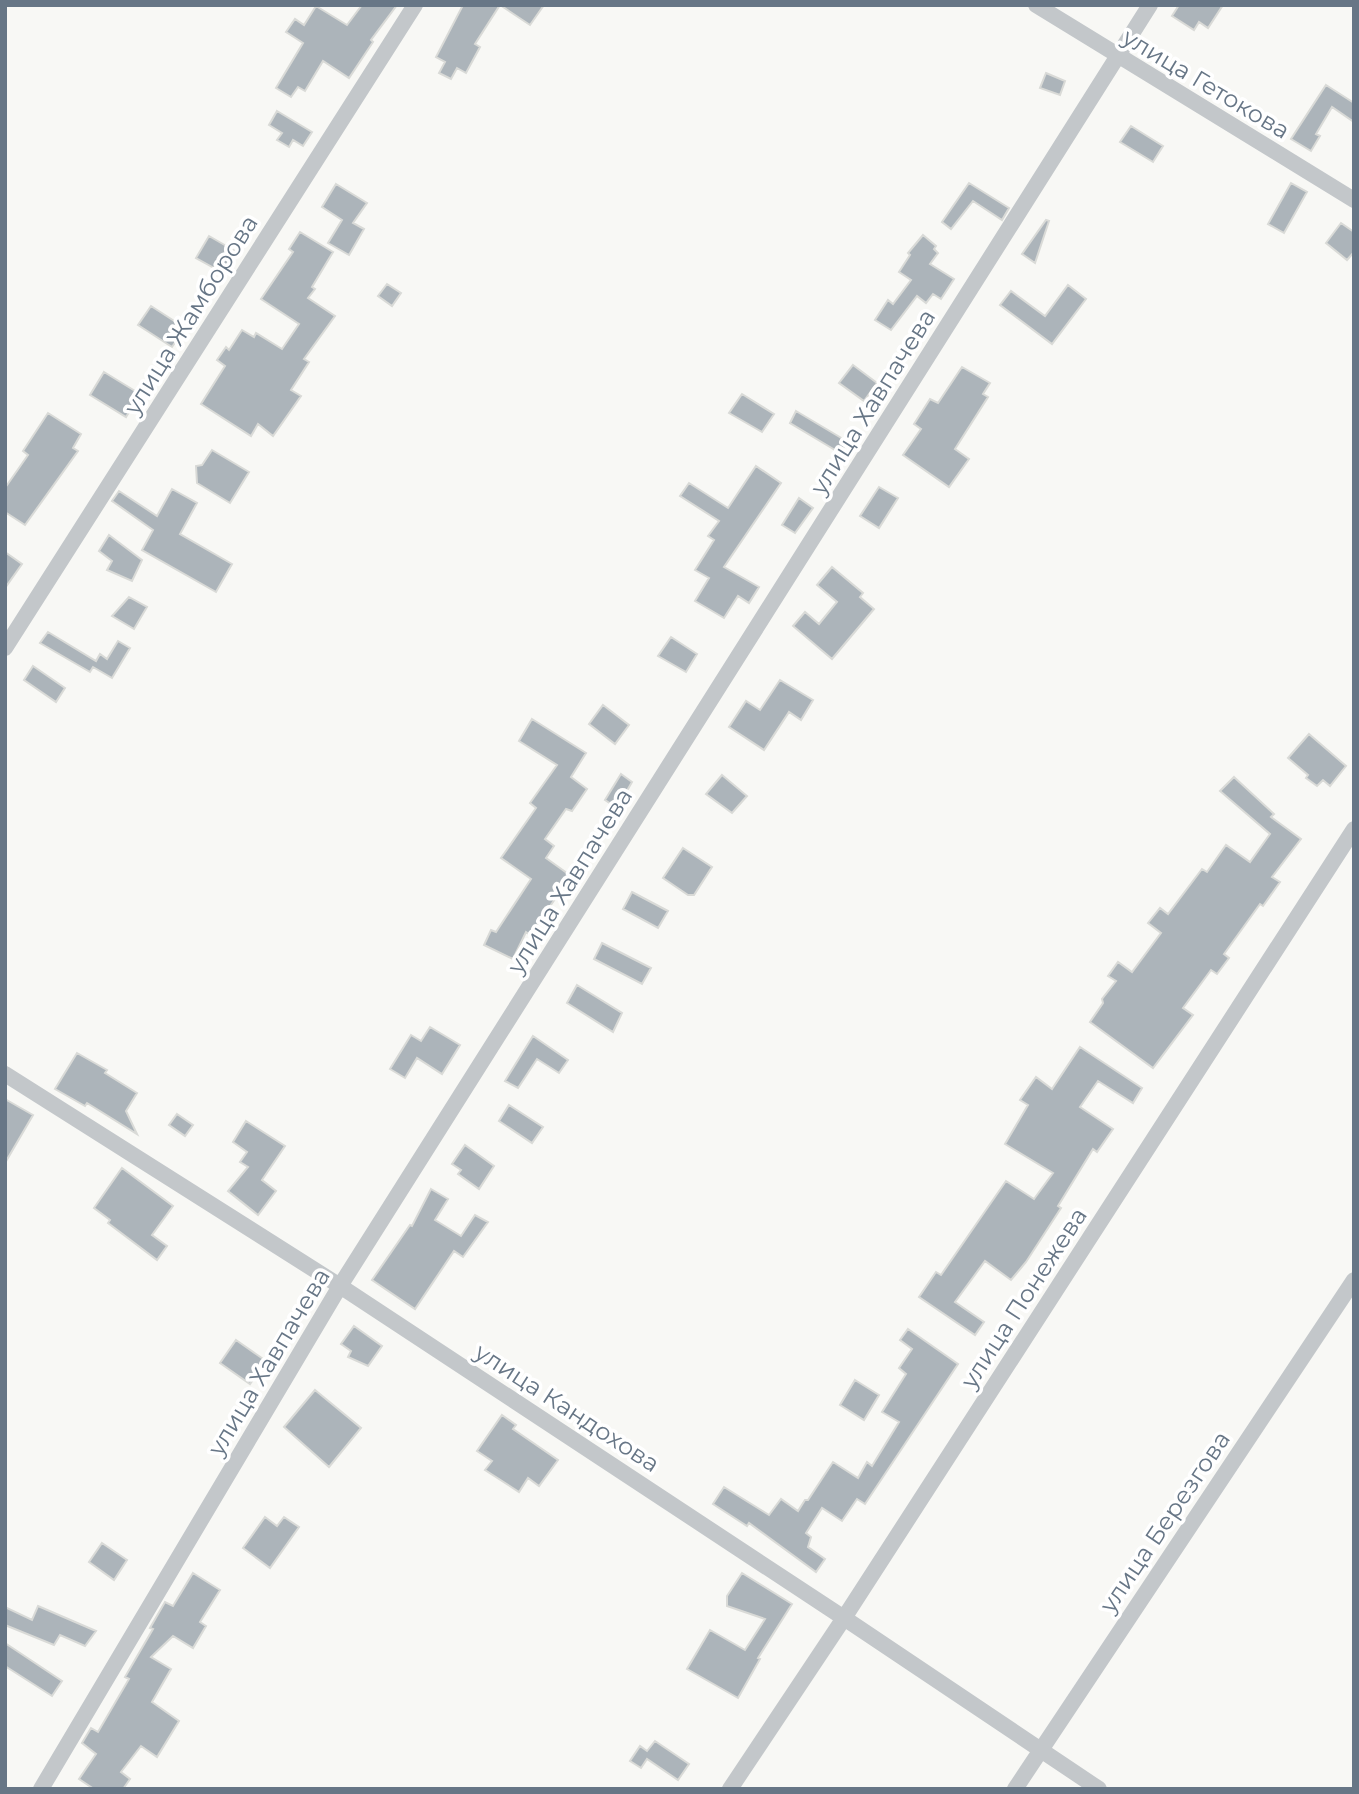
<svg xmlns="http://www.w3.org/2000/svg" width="1359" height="1794" font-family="Montserrat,sans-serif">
  <rect width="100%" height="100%" fill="#f8f8f5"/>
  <path fill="#acb4ba" stroke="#d9dad7" stroke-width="2" d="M362,5H397L371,40L373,42L349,78L323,61L305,91L298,87L291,97L276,88L303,43L286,32L295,19L304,25L316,6L347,25Z
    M463,5H544L530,25L500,5L475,44L480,47L466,73L457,68L451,79L439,73L445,62L436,57Z
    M1179,5H1223L1208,28L1199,22L1194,30L1172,16Z
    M1046,73L1065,81L1060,95L1040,88Z
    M1326,85L1354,103V122L1332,107L1316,134L1320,136L1311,151L1291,139Z
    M277,111L312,132L303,146L293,140L289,147L277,140L282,133L269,125Z
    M1131,126L1163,146L1153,162L1120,142Z
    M969,183L1009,208L1002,220L973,201L951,229L942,222Z
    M1291,183L1307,192L1284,233L1268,224Z
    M336,184L367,203L353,223L364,229L349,255L328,243L342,220L322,207Z
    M1046,220L1049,221L1035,263L1022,254Z
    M1341,223L1354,232V252L1347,260L1326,243Z
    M300,232L333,252L312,287L315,289L308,298L335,316L304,359L309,362L291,390L301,396L273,436L258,424L251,436L201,404L225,366L217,360L226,347L229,350L242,330L254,337L256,333L282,349L299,324L261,299L293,252L289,249Z
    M923,235L936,246L934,249L938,253L930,264L954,279L941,299L933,294L926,303L917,296L891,330L875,320L888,300L893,304L911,280L899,272L910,255L908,253Z
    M209,236L235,251L224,269L216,265L214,268L196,258Z
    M387,284L401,293L392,306L378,296Z
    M1068,285L1086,299L1052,344L1000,305L1011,291L1045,316Z
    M151,306L185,328L172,347L138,325Z
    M853,365L877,383L864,401L839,383Z
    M962,367L990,383L983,394L988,397L955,449L969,459L949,487L903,455L921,429L914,424L930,399L938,403Z
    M104,372L140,394L126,417L90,395Z
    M742,394L774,414L762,432L729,413Z
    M796,411L848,442L840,453L790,423Z
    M48,413L81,434L73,448L78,451L25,525L5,512V488L28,455L23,451Z
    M212,450L249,472L230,503L197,483L196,466L202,465Z
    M756,466L781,483L724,567L759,587L749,603L738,596L724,618L695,601L709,578L695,570L714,540L708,536L719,521L680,496L689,483L728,508Z
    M879,487L898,498L879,528L860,516Z
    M172,489L197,503L180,534L232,564L216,592L142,550L153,530L112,501L119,491L157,516Z
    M799,498L813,508L795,533L782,525Z
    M109,535L142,560L132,581L107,570L112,561L99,551Z
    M5,552L22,564L5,588Z
    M832,567L863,593L860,597L874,609L832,659L793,626L805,612L819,624L837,602L817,585Z
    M129,597L147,607L134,629L112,616Z
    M48,632L96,661L100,654L107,659L118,641L130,648L112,678L93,667L90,672L40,643Z
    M671,637L697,654L686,672L658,656Z
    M33,666L65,688L56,702L24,680Z
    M780,680L813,700L801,720L789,712L764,750L729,727L746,701L760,710Z
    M603,705L629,725L615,744L589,724Z
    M532,719L586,753L571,777L587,789L572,811L566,809L545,839L554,846L546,858L571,876L530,935L526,932L513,959L484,945L491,930L496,932L531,879L501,858L536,808L530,803L557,765L519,741Z
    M1309,734L1346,766L1330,786L1323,780L1317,786L1306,778L1308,775L1288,758Z
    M621,774L632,782L617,808L605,800Z
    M722,775L747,796L732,813L706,794Z
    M1234,777L1274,814L1271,817L1301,839L1272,877L1280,882L1263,906L1260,904L1224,954L1229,958L1217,974L1211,970L1183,1008L1193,1015L1153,1068L1090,1022L1103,1003L1102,999L1116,981L1108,976L1118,962L1132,972L1161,933L1148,923L1160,908L1168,914L1202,869L1207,872L1226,845L1250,862L1270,834L1220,791Z
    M683,848L712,867L694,895H688L663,878Z
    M632,892L668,911L658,928L623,909Z
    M602,943L651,968L642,984L594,959Z
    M577,985L622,1013L613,1032L567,1003Z
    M430,1027L460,1045L442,1074L417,1058L405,1078L390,1069L411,1035L421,1041Z
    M533,1036L568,1060L559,1073L537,1059L518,1088L505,1081Z
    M1080,1047L1142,1088L1133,1103L1098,1081L1080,1107L1113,1129L1097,1152L1093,1149L1058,1206L1061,1208L1026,1262L1011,1280L985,1261L955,1302L984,1322L975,1335L919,1297L936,1272L941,1275L1006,1181L1034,1199L1053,1173L1005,1144L1028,1105L1020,1100L1036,1077L1052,1089Z
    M77,1053L107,1070L105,1073L137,1093L126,1111L137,1134L87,1103L85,1106L55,1089Z
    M5,1099L33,1115L5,1163Z
    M509,1105L543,1127L532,1143L499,1121Z
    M177,1114L193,1125L185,1136L169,1125Z
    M246,1121L285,1146L262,1180L276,1191L258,1215L228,1191L248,1167L240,1162L247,1152L233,1142Z
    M465,1145L494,1166L479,1189L458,1174L461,1170L452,1164Z
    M122,1168L173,1206L152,1235L167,1246L157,1260L108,1223L110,1220L94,1208Z
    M431,1189L448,1199L435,1220L461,1236L475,1215L488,1222L463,1257L454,1251L415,1309L372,1280L410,1225L412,1226Z
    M354,1326L382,1346L368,1366L348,1357L351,1351L341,1344Z
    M908,1329L958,1364L865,1504L857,1499L842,1521L822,1508L806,1533L811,1537L808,1547L825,1559L816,1572L749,1523L747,1526L713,1504L724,1487L769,1515L781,1499L798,1511L805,1500H808L833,1462L858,1478L867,1462L872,1466L899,1422L882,1412L906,1374L899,1368L912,1349L900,1340Z
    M236,1340L266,1361L250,1384L220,1363Z
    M855,1380L879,1395L864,1420L840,1405Z
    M315,1390L361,1428L329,1467L284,1427Z
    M502,1415L516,1425L513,1429L558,1460L539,1486L528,1478L519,1492L485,1470L492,1461L477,1451Z
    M265,1517L277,1526L284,1517L299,1527L270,1568L243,1548Z
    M102,1543L127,1560L114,1580L89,1562Z
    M193,1573L220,1590L200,1622L206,1626L193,1648L173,1636L151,1657L171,1669L152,1702L179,1721L157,1757L141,1746L121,1772L130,1779L123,1789H94L79,1779L96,1754L82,1743L91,1728L98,1732L129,1679L125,1677L153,1629L150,1628L165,1602L173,1606Z
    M742,1573L792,1604L758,1658L760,1659L738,1698L687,1669L710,1630L745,1650L765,1619L727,1606V1596Z
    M38,1606L96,1631L85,1646L60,1635L54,1645L5,1625V1607L32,1620Z
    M5,1643L62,1681L52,1696L5,1666Z
    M655,1741L689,1764L678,1780L647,1759L641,1768L630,1761L640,1746L647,1751Z"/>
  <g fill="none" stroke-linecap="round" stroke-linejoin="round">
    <path stroke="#c3c7ca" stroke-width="16" d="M1036,5L1354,200
      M5,648L415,5
      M5,1074L340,1286L844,1618L1099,1789
      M41,1789L340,1286L1150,5
      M730,1789L844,1618L1354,829
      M1015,1789L1354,1280"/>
  </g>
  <g text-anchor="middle" stroke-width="7" stroke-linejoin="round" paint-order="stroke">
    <g font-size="24" fill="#677686" stroke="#fff">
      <text transform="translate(1206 84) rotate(31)" y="8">улица Гетокова</text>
      <text transform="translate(191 315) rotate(-58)" y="8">улица Жамборова</text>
      <text transform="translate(873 402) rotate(-58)" y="8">улица Хавпачева</text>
      <text transform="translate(570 881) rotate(-58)" y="8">улица Хавпачева</text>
      <text transform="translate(1024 1298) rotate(-57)" y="8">улица Понежева</text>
      <text transform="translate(269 1362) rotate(-59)" y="8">улица Хавпачева</text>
      <text transform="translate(567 1408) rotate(33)" y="8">улица Кандохова</text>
      <text transform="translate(1165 1522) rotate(-56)" y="8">улица Березгова</text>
    </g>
  </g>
  <rect width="1359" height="1794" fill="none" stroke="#677686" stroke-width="14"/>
</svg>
